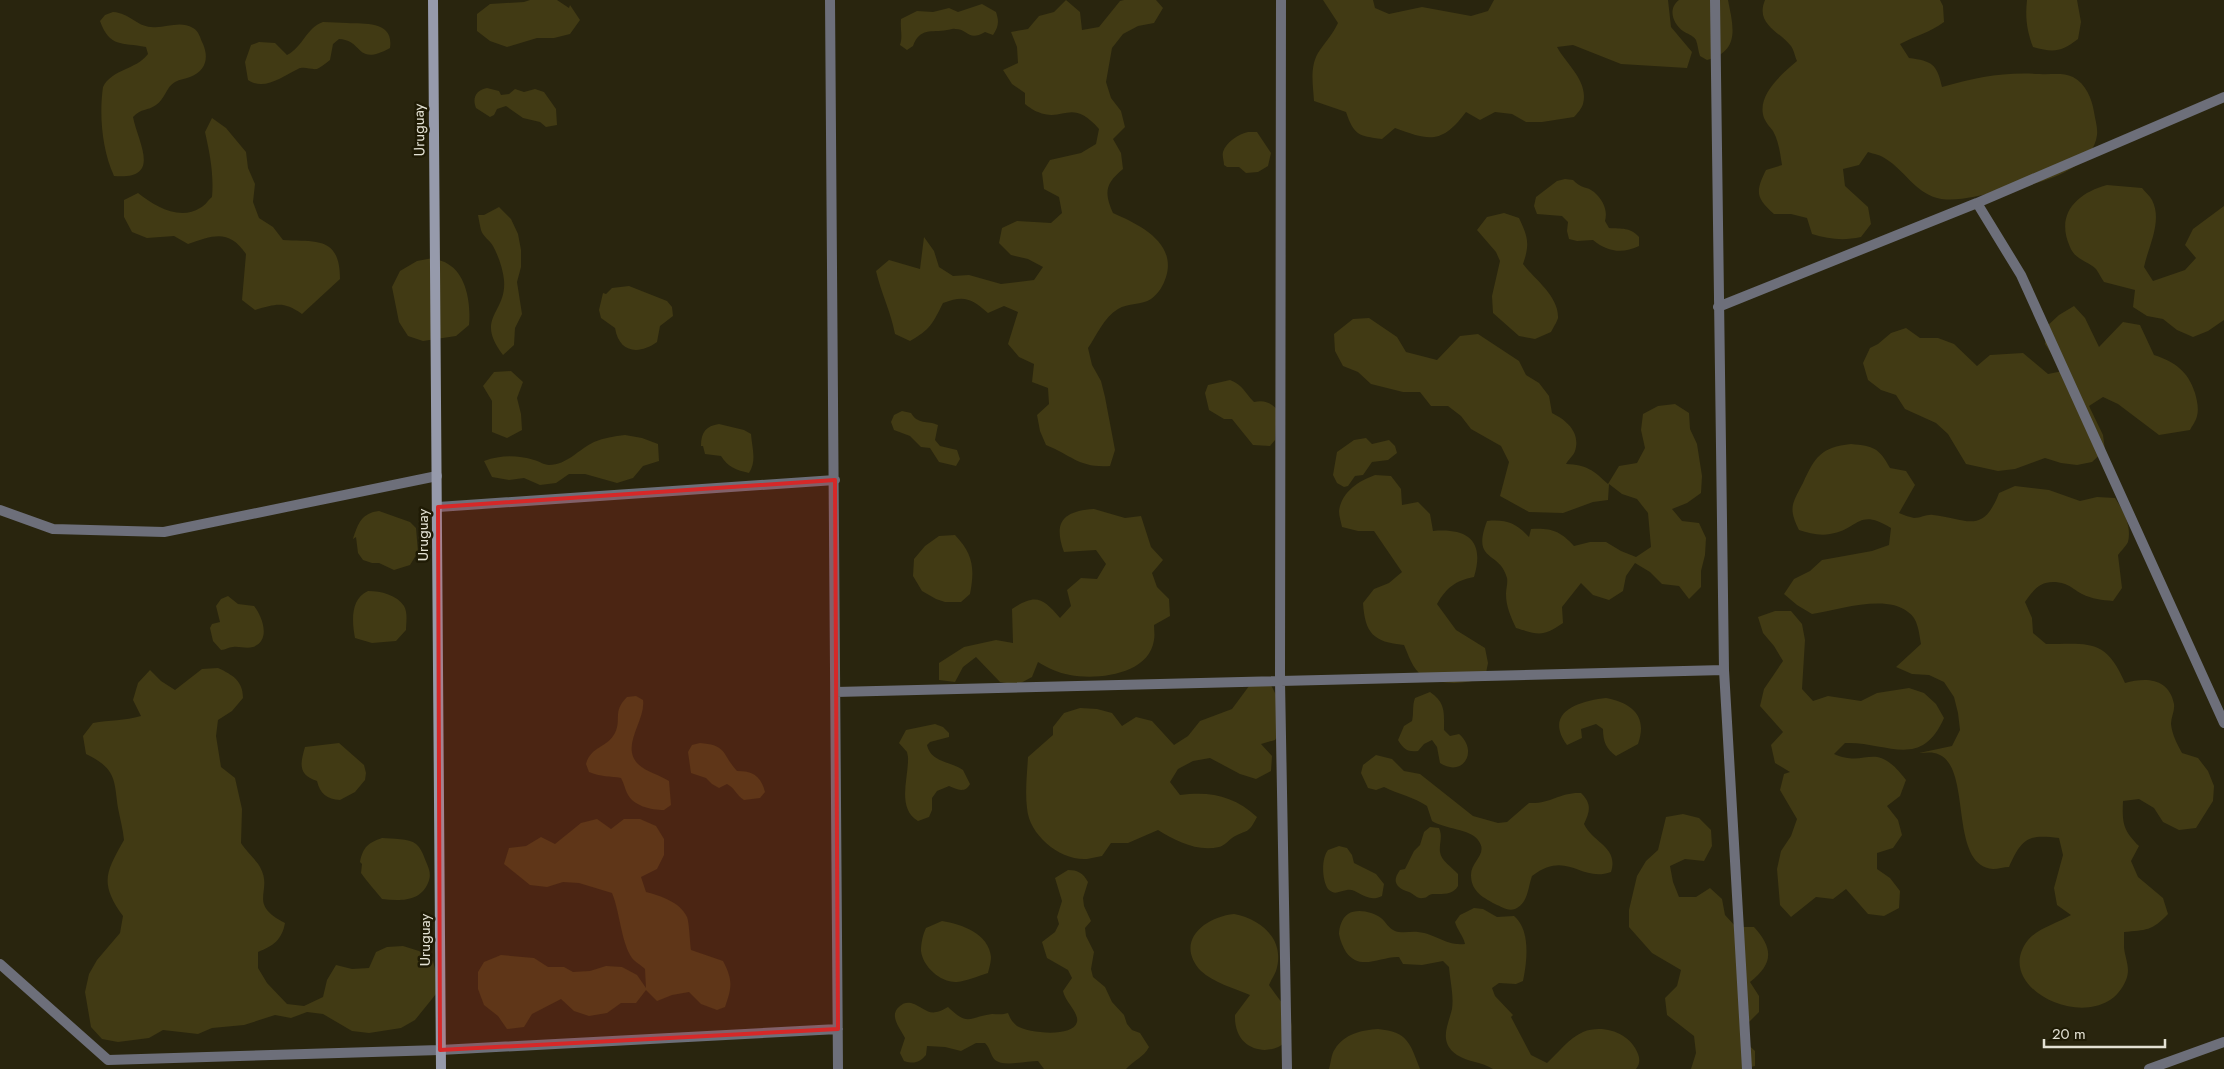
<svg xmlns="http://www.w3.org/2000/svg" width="2224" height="1069" font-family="Jost,sans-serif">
  <rect width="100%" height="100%" fill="#29250e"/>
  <path fill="#413a14" d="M530,0H557L569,8L570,5L580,20L570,34L554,38H537L507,47L490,41L477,31V14L490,4L524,2Z
    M1066,0L1080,12L1082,30L1099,27L1120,1L1124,0H1156L1163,8L1154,23L1138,26L1123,34L1112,48L1106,82L1111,98L1121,111L1125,127L1113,139L1121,153L1123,169C1105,184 1104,192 1113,213C1138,224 1177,242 1166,277C1163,286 1159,293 1151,299C1142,305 1128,303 1118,309C1104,317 1097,335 1088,348L1092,365L1101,381L1105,397L1115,450L1110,466C1079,468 1073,456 1046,445L1040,431L1037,415L1049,404L1048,388L1032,382L1034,364L1019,357L1008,344L1018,312L1004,306L988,313C971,298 964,295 943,303C933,323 930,330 910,341L895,334C891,312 881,293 876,271L889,260L920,269L924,237L934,251L939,267L953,276L969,275L1001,284L1034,280L1043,267L1028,259L1011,255L999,243L1002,228L1017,221L1051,223L1062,213L1059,197L1044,189L1042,173L1050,160L1081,153L1096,144L1099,129C1071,97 1064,123 1038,112C1034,111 1029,107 1025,104V93L1012,84L1003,70L1018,63L1017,47L1011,32L1028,29L1039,16L1054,12Z
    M1323,0H1373L1375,8L1389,14L1422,7L1471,16L1488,11L1494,0H1668L1671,27L1692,52L1687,68L1621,64L1573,45L1557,47C1566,64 1589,81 1583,104C1582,108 1577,114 1574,117L1542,122H1526L1512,114L1495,112L1480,120L1466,112C1442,144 1430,141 1395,128L1382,139C1358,136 1354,135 1346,112L1314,101C1313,84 1309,65 1320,50C1327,40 1332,35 1338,23Z
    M1679,0H1728C1733,26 1741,51 1707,60L1700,56C1698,51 1698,45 1696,40C1693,35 1687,34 1683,31C1672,23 1668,8 1679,0Z
    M1765,0H1940L1943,6L1944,22C1929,33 1917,35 1900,44L1909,58C1932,61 1937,64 1942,87C1978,77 2002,72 2040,74C2051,75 2062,72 2073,77C2086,84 2092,99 2094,112C2095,119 2098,128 2097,135C2092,174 2028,186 1997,192C1979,195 1955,203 1937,198C1915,192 1904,170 1886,159C1881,155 1874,154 1868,152L1859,165L1843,169L1845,186L1868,207L1871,224L1861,237C1843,241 1829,239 1812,234L1807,218L1791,214H1774C1756,198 1755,192 1766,170L1782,165C1780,153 1779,142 1773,131C1770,127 1766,123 1764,118C1756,95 1782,74 1797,61C1795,57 1794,50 1791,46C1779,31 1755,24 1765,0Z
    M2027,0H2077L2081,22L2078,39C2061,52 2054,53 2033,47C2027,31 2025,18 2027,0Z
    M982,4L996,12C999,21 999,26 993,35L985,32C968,42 969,29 955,29C954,28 948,30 947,30C931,33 920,27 913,46L907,50L900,45C903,36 900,29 901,19L917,11L933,12L949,8L958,12Z
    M113,12C130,13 136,26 151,27C165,29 179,20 193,28C199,31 200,38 203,44C209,58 206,71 190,77C185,79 180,79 175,82C166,87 165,99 156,105C148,111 141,108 133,117C138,143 163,180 114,176C102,150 99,115 103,87C112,69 136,70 148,54L146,47C121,42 110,48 100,21L105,15Z
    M323,22C332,22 339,23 347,23C366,24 394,21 390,48C355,67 364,40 339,39L333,44L330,60C326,63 321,67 317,69C311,70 304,66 298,69C282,77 264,91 248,80L245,62L251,45L259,42L275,43L287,55C303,47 306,28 323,22Z
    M487,88L499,91L501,95L509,94L515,89L524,92L535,89L544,92L556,109L557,125L546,127L540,122L523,118L506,106L497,109L494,115L490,117L476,108C472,98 476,90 487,88Z
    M212,118L226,128L246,152L248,168L255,184L253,202L259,218L273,227L283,240C316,242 340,236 340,279L302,314C283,301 277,304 255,310L242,300L246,254C229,229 214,235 188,244L174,236L147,238L132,232L124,217V200L138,193C154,206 180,221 200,208C205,206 208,200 212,197C214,175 210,154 205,132Z
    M1248,132H1257L1271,153L1268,166L1258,172L1246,173L1239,167H1227L1224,165C1224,161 1222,156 1223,152C1226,142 1239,134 1248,132Z
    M1565,179L1573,180C1581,189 1587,186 1594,192C1603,200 1608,210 1605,221L1609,228C1622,229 1630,227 1639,237V246C1623,254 1607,252 1593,240L1577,241L1569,239L1567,231L1568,222L1562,216L1537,214L1534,206L1536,197L1557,181Z
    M2107,185L2142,188C2145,192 2150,196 2152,200C2163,221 2148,247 2144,267L2153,281L2185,270L2196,258L2185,245L2193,229L2224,206V320L2208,331L2193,337L2177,330L2163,319L2147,316L2133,307L2135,290L2104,282C2101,278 2099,273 2096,269C2088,261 2075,260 2070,247C2055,214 2077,193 2107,185Z
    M499,207L511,219L518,234L521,250V267L517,282L522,314L515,328L514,345L503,355C474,317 507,314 504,280C503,269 498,255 493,246C490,240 483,237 481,230C480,226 479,220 478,215H484Z
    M1504,213L1519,218C1528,237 1530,244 1523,264C1534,279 1559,296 1558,318C1557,322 1553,328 1551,332L1535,339L1519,336L1493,313L1492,296L1500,261L1496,252L1477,230L1487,217Z
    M433,258C438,260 444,261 448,264C467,275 471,305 469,325L456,336L423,341L408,336L399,322L392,287L400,271L417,261Z
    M629,286L667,301L672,307L673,316L660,326L657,342C639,355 619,353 615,328L601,318L599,310L603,293L606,294L612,288Z
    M2074,306L2085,318L2099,347L2123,322L2140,325L2154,355C2175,362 2188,371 2195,393C2197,400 2199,409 2197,416C2196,421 2192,426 2190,430L2159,435L2118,404L2103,397L2089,406L2103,435L2105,450L2092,462L2077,465L2061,463L2045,458L2015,469L1998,471L1966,464L1948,434L1936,423L1905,409L1896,395L1881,390L1868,380L1863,363L1870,348L1878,344L1891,333L1906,328L1920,338H1938L1954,344L1977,366L1990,355L2023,353L2048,374L2063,371L2045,344L2046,327L2059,315Z
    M1369,318L1397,337L1406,352L1437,360L1460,336L1478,334L1519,361L1526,375L1539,383L1549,396L1552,413C1566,420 1581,432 1575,451C1574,455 1568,460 1566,464C1587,465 1593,470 1608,484L1619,466L1637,463L1645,448L1641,430L1643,414L1658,406L1675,404L1689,413L1690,429L1697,444L1702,476L1701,493L1687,503L1672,509L1682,521L1699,523L1706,538L1705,555L1701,571V587L1689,599L1679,586L1662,584L1650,572L1635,563L1626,576L1623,591L1609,600L1593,595L1581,583L1562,607L1563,623C1543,637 1539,635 1516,628C1511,617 1506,607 1506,594C1506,589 1508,583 1507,578C1500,550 1471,563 1487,521C1506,519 1516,523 1529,537L1531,529C1552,528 1560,531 1574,546L1590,542H1606L1621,551L1636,557L1651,547L1648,513L1637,499L1622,494L1609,484L1608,500L1593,502L1563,513L1529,512L1500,496L1509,462L1501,446L1471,429L1461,416L1448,406H1431L1420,392H1403L1371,384L1358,372L1343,366L1335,351L1334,334L1353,319Z
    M511,371L523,382L517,398L521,414L522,430L507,438L492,432V401L483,386L494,372Z
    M1230,380C1243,385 1245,393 1254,402C1264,400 1269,402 1277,409L1275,440L1270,446L1253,445L1232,419H1224L1209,410L1205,393L1208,385Z
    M902,411L911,413C918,425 927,420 938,425L935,440L940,446L957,450L960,459L956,466L939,462L930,448L921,447L910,436L894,430L891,422L894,415Z
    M719,424L744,430L751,434C752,448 757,461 749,473C736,470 728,467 721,456L705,454L703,446H701C701,432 706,426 719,424Z
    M625,435L642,438L658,444L659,461L643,466L633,478L617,483L585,474H569L556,483L540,485L524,478L509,480L492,477L484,461C501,455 517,455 534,460C539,461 544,465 549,465C567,465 579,449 594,442C604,438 614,436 625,435Z
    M1366,438L1372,444L1389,440L1395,446L1397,453L1388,460L1372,462L1363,475L1355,476L1348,486L1344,487L1337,483L1333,475L1337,452L1354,440Z
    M1851,444C1874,446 1879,448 1890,468L1906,471L1915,485L1899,513C1904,515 1909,517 1914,518C1921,518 1927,514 1933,515C1967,519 1983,535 1999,493L2015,486L2049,490L2080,501L2097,497L2115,498C2123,510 2132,526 2128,542C2126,546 2121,551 2118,555L2122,588L2113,601C2102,600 2092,599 2082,594C2076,591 2071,586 2065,584C2044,578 2035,587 2025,602L2032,618L2033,633L2046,644C2089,644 2106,638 2125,683C2146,677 2169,678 2174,704C2175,711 2171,717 2171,724C2172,734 2177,744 2182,753L2198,758L2208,771L2214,786L2213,801L2196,828L2179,830L2163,822L2154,808L2139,799L2123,801C2122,823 2123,830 2139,846L2131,861L2138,877L2163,898L2168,914C2152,931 2146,930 2124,932C2124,937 2124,942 2124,947C2125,959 2131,968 2126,980C2102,1040 1988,991 2028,940C2038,928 2058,923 2071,915L2057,905L2054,888L2063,855L2059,838C2028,834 2022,838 2009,867C2004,867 1998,869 1993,869C1946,865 1975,760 1934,753C1930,752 1924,753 1919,753L1952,746L1960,730L1958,713L1954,697L1944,682L1929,675L1912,674L1896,667L1921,644C1919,633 1918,618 1908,612C1885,594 1839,610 1812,614L1797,605L1784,594L1794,579L1810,571L1822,560L1872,551L1889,545L1891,528C1857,507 1859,530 1830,534C1819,536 1809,533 1799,530C1788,508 1792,504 1803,483C1815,457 1821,447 1851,444Z
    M1375,475L1391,476L1401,489L1402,505L1418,502L1430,514L1433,531C1468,528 1485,541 1474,577C1455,581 1447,587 1437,604L1456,630L1485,648L1488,663L1485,678C1465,684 1441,686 1422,675C1413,670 1408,654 1404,645C1373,642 1365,633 1363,603L1374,589L1389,583L1402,572L1374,531H1358L1342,527C1341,522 1339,516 1339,511C1342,491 1359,481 1375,475Z
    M1094,509L1125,518L1141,516L1151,547L1163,560L1152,573L1157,587L1169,599L1170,616L1154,625C1154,630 1155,635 1154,640C1149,675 1097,680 1070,675C1058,673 1048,668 1038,662L1032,677L1017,685L1000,682L976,657L963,667L955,682L939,680V663L964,647L996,640L1013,643L1012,609C1036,593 1043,598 1060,618L1071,606L1067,590L1081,578L1097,579L1106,564L1096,550L1064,552C1053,522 1063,511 1094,509Z
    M379,511L410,522L416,528L418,552L410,565L394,570L379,563H372L363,560L358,553L356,537L353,539C358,523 362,513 379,511Z
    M955,535C973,554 975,568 970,594L961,602H945L936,599L922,591L913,576L914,559L925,546L939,536Z
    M368,591C381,591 397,595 404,606C408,613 406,623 406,630L396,641L372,643L355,638C352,622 350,599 368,591Z
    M228,596L238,604L254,606C263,617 271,641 253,647C246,649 239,646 233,647C228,647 226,650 221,650L213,641L210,628L212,624L220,622L216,606L221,599Z
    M1775,611H1791L1802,624L1805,640L1802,689L1813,701L1828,696L1861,701L1877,693L1909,688L1924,693L1936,704L1944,718C1921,771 1886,741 1845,743L1834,754C1868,769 1874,738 1906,780L1900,796L1887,806L1898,820L1902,835L1893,848L1877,853V869L1890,878L1900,891L1899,908L1884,916L1868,914L1846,889L1833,899L1816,897L1791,917L1780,905L1777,869L1781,851L1791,836L1797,819L1780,790L1784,774L1790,772L1775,763L1771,745L1783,732L1760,706L1764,689L1783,661L1774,646L1763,633L1758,617Z
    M218,668C233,675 243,681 243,698L232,711L218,720L216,736L221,767L235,778L242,809L241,843C246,851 257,861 260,867C274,892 246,903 285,923C282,940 273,946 258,952V968L267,983L287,1004L304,1006L323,997L327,980L336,965L352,969L369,968L376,952L387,947L403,946L419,951L433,961L437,977L436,994L415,1020L401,1028L369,1033L352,1031L323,1014L307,1012L291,1018L275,1015L244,1025L212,1028L198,1034L163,1030L149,1038L118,1042L102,1039L91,1027L85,992L89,974L97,960L120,933L123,916C99,883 106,872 124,840C123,829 120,819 118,808C114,778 116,769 86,754L83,736L93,723C109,720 125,721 141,716L133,700L138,683L150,670L161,681L175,690L202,669Z
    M1268,679L1283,709L1284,726L1275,740L1261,744L1272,756L1271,771L1256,779L1240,774L1210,758L1193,761L1178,769L1170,782L1180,795C1211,791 1234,796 1257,817C1247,836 1248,828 1232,838C1228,841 1224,846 1219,847C1197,852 1176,841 1158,830L1128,843H1111L1102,856C1097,857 1092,858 1087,859C1060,861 1029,835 1027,808C1025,792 1027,774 1028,757L1053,735V727L1064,713L1080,708L1097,709L1112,713L1122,726L1136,717L1152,721L1174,745L1188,736L1200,721L1232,709L1252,682Z
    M1430,692C1446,703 1444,713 1444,730L1450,736L1459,734C1479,751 1463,778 1440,763L1437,747L1432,740L1424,744L1418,751C1408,752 1404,750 1398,740L1404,726L1412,721C1414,713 1412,706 1415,698Z
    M636,696L643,700C646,720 620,746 638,764C646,772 660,775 669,781L671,805L664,810C651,810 633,806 627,793C625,789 624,783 621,778C611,776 600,777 589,772L586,764C591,746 607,748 615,733C622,719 612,712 627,697Z
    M1606,698C1632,703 1648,716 1638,744L1616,756C1606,749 1603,741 1603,729L1596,724L1581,729L1582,738L1567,745C1543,712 1579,701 1606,698Z
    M935,724L943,727L949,733V737L930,742L927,745C931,763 951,761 963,770L970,784C965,794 956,789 949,786L937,791L932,798V810L929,817L918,821C896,808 909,777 908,757L907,752L899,743L906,730Z
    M339,743L364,765L366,773L365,780L355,792L340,800C327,799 320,794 317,781C298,775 300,764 305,747Z
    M700,743C728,745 722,755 737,771C753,771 761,776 765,792L760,798L744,800C736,795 735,788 727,784L719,788L712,784L706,778L691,773L688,752L692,745Z
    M1376,755L1392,759L1404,771L1420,774L1473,816L1498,823L1507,822L1529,803C1551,804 1560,792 1581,793C1592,804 1590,811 1584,824C1593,843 1619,847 1611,872C1580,883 1568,849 1532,876C1528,887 1528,904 1515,909C1508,911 1504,908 1497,905C1484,898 1471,892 1471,875C1471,861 1489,854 1478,840C1470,829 1445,829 1432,821L1427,806C1414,797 1398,794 1384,787L1376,790L1368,788L1361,773L1363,765Z
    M1683,814L1699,818L1711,830L1712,846L1704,861L1685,859L1670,866L1673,882L1679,897H1696L1710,888L1722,899L1725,915L1736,927H1754C1774,949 1773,964 1750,982L1759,996V1012L1748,1023L1742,1039L1755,1051V1066L1743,1069H1691L1696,1053L1694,1036L1667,1015L1665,998L1677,986L1681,970L1652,953L1629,927V910L1637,876L1646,861L1658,850L1666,817Z
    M597,819L611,829L624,819H640L656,826L664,839V855L657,869L641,877L646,892C661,896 680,902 687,917C689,921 690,943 691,950L723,961C733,980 732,987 725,1007L717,1010L701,1004L689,992L672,995L657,1001L646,990L636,1003H621L607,1013L589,1016L574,1011L561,999L532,1014L524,1027L507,1029L498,1016L484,1005L478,989V972L484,962L501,955L534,958L548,967H564L573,972L590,971L606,966L622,967L637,975L646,988L645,969C641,965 635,962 632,958C621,942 620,912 612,893L579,883L563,882L547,887L530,885L504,864L509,848L526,846L541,837L555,844L581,823Z
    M1430,827L1439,828C1443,837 1439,843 1440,852C1441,861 1452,867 1458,874V886C1453,895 1443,894 1433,894C1428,894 1428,898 1423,898C1417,899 1414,894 1409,892C1397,888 1391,882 1400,870L1405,869L1414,851L1420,845L1424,832Z
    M382,838C392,839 409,838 416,844C422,849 424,857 427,864C430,871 431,876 428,883C420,902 400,901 382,899C375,890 367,882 361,873L362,864L360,862C363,847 368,843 382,838Z
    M1339,846L1347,848L1352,855L1354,863L1376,874L1384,884L1382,896C1366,904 1358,888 1347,890C1339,891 1335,896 1328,889C1322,880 1321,859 1328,850Z
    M1068,870C1078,870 1083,873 1088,882L1083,898L1084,906L1091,921L1085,928L1086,936L1094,952L1091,969L1093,977L1105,987L1112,1002L1124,1015L1127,1024L1132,1030L1140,1033L1149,1047C1144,1057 1134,1060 1126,1069H1044L1038,1061C1026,1061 1003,1067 995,1060C990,1055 991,1049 985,1043H976L961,1051L945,1047L927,1046L926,1055C919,1063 914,1064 904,1061L900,1053L905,1038C900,1028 888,1015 900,1006C903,1003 907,1002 911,1003C927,1008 928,1019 948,1007C969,1027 968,1017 992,1014C998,1014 1002,1015 1008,1013C1010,1018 1012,1022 1017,1026C1028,1033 1073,1038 1077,1022C1079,1012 1065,1002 1063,991L1072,978L1068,970L1047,958L1042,942L1055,932L1059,924L1057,917L1062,901L1055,878Z
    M1474,908L1483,909L1497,917L1514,916C1531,930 1527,962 1523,981L1516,984L1499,983L1492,988L1495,996L1513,1015L1511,1017L1531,1055L1547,1063C1558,1053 1569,1038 1583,1032C1604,1024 1630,1033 1638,1054C1640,1059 1640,1064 1636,1069H1493C1482,1062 1468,1062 1457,1055C1438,1042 1448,1026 1452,1009C1454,996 1450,980 1449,967L1443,961L1422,965L1403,964L1399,957C1381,956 1360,972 1346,952C1343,947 1340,940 1339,934C1339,927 1342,918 1348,914C1357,908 1373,912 1381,918C1386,922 1388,928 1395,931C1403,934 1410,931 1418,932C1437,934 1445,946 1465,944C1463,935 1457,930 1455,922L1460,915Z
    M1234,914C1261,919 1286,940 1276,971C1274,976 1271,980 1269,985C1276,996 1286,1006 1290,1018C1303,1056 1233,1066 1235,1015L1250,995C1234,988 1214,983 1201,971C1174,942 1204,917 1234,914Z
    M942,921C962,924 989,934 991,957C991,962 989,969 988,973C978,976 967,981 957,982C941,983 923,967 921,951C921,943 923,934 926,928Z
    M1378,1029C1408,1032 1410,1043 1420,1069H1329C1331,1063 1331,1054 1335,1049C1344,1034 1362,1030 1378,1029Z"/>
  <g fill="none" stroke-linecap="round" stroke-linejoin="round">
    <path stroke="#6d6f7a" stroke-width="10" d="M830,0L838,1069
      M1281,0L1280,681L1287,1069
      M1715,0L1724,670L1747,1069
      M1977,203L2021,275L2224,723
      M1718,307L1977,203L2224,97
      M438,507L835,480
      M0,510L53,529L164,532L437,476
      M836,692L1724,670
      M0,964L108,1060L440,1050L838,1029
      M2149,1069L2224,1042"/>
    <path stroke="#969aab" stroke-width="10" d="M433,0L441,1069"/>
  </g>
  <path fill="#d62828" fill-opacity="0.2" stroke="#d62828" stroke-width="4" stroke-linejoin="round" d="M835,480L838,1029L440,1050L438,507Z"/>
  <g text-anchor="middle" stroke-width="5" stroke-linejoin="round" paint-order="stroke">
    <g font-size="15" fill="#e3e1d3" stroke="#1f1b05">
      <text transform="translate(419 130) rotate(-91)" y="5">Uruguay</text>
      <text transform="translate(423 535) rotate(-90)" y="5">Uruguay</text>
      <text transform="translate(425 940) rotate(-90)" y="5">Uruguay</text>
    </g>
  </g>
  <path d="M2044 1039v8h121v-8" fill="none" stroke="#e3e1d3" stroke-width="2.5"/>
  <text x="2052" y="1039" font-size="15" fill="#e3e1d3" stroke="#1f1b05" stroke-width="4" paint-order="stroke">20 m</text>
</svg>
